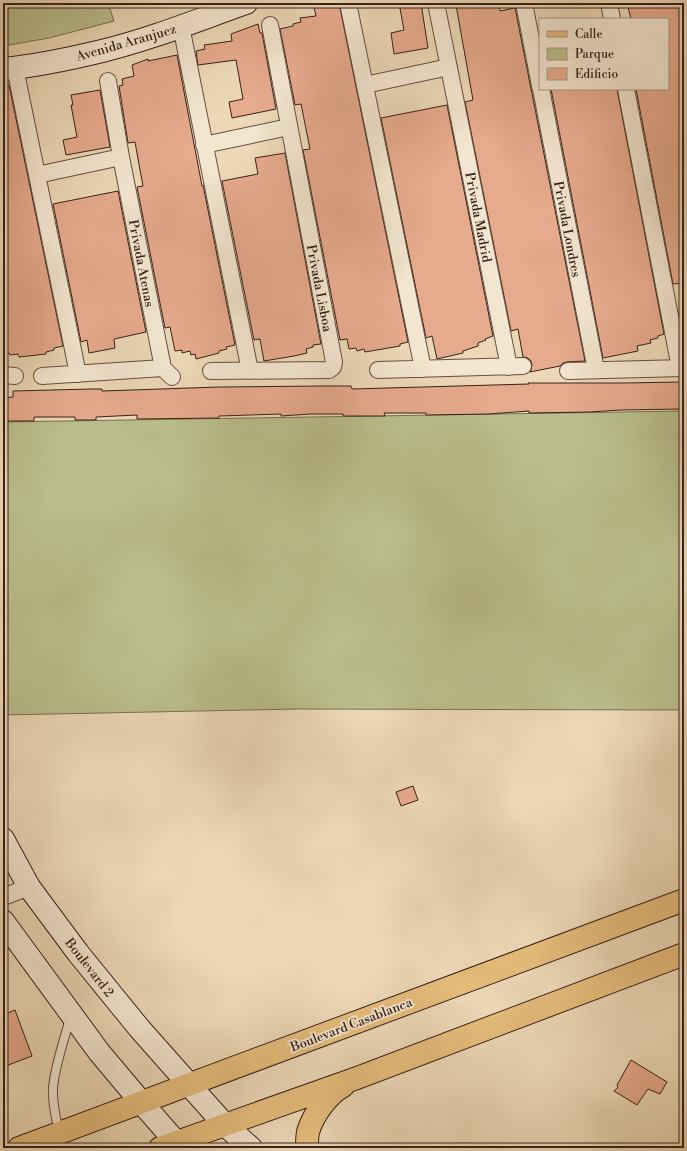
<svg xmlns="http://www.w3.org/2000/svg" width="687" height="1151" font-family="'Libre Bodoni',serif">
  <rect width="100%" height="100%" fill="#ecd8b7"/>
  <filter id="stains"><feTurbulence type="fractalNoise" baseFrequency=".005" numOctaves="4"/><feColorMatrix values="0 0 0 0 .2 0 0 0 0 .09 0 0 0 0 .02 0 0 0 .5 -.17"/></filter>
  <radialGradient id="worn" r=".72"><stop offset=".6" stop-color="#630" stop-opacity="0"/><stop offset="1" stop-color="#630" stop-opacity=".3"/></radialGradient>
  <path fill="#babe8d" stroke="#787053" d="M3,3H108L114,21L49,38L3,46Z
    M684,411V710L298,709L3,715V422Z"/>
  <path fill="#e6aa8d" stroke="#372119" d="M313,3H339L408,342L400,344V346L365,352L364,349L357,351L356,348L349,349L347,339L340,340L303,150L310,149L301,104L295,105L280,29L293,26V24L301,22L300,18L316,16Z
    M399,3H421L428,48L394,54L391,33L404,30Z
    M466,3H498L500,11L515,8L585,361L567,362L563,363L560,366L530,372L531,370L532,365L531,361L528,358L523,357L518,329L511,331L465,102L473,100L456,5Z
    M627,3H684V218L682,219L684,228V283L673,284L636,89H668V19H631Z
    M258,24L260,33H262L276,109L232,118L229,102L243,99L236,60L198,65L196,51L205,49L204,45L232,41L231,34Z
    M177,55L202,186L203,185L235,345L226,347L227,349L219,351V353L196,359L195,354L191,355L190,351L182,353V350L175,351L170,327L165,328L137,187L143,186L140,170L135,142L128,143L119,86L123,85L122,79L134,76L132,65L148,59V61Z
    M3,85H9L63,346L54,348V350L46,352V354L19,357L18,354L10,355L9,353L3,354Z
    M551,89H617L664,334L658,336V338L650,340L651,343L637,346L638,351L603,358Z
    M100,90L110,147L66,155L63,140L77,137L71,105H73L71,95Z
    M447,105L493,336L485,339L486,340L478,343V346L463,351V353L437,359L432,336L426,338L381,118Z
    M285,153L321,344L313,345V347L306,349L307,353L294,356L264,361L260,339L254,340L222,181L258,174L255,158Z
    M118,191L146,332L114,339L115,348L89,353L87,340L81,342L53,204Z
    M682,382V409L620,410L590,412L529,413V411L488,414L426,415V413H384L385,416H343V414H310L281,416V414L219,416V418L137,419V415L96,417V420H75V417H34V421H3V398L13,397V391L91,389H102V391L219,387L324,386H351L352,389L529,384L528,383H625Z
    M413,786L418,800L401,806L396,792Z
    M15,1010L32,1056L3,1067V1015Z
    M631,1060L667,1082L660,1094L648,1089L637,1105L614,1091L618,1087L617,1085Z"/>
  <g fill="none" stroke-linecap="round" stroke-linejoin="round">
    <defs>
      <path id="lane" d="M59,1132C56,1118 52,1103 53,1088C55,1065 64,1041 70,1018"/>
      <path id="street" d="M348,3L423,369
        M436,3L509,367
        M524,3L540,86
        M609,3L612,19
        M181,26L250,371
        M15,68L78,374
        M108,81L121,157L163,368
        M365,85L449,67
        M541,89L596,370
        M626,89L680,368
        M204,145L289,127
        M37,175L121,157
        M378,370L523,366
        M211,371L329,370L333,367L334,362L270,25
        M568,371L684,368
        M3,375L15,376
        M42,376L163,368L172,377
        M3,897L29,887"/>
      <path id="secondary" d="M3,69C36,66 69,59 102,51C151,39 198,20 246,3
        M3,839L29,887L78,953L139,1028L224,1124L251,1148
        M3,921L99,1052L141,1102L176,1142L184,1148"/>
      <path id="primary" d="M19,1148L684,900
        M160,1148L357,1078L684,954
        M307,1148C307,1143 307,1137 308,1132C313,1115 327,1095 343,1086"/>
    </defs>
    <use href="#lane" stroke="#644f40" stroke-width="10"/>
    <use href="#street" stroke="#644f40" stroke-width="18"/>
    <use href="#secondary" stroke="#372119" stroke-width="24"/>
    <use href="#primary" stroke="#372119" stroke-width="24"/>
    <use href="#lane" stroke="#f3e6d0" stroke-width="8"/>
    <use href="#street" stroke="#f3e6d0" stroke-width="16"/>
    <use href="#secondary" stroke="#f3e6d0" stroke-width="22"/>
    <use href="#primary" stroke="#e6bc7c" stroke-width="22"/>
  </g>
  <g text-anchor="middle" stroke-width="3.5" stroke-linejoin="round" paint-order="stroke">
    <g font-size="13" fill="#372119" stroke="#f3e6d0">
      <text transform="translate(126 42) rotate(-16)" y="5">Avenida Aranjuez</text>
      <text transform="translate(479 217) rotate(79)" y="5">Privada Madrid</text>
      <text transform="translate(568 229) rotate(79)" y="5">Privada Londres</text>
      <text transform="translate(142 263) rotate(79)" y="5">Privada Atenas</text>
      <text transform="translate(320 288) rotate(79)" y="5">Privada Lisboa</text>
      <text transform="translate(90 967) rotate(52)" y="5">Boulevard 2</text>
      <text transform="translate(351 1024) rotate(-21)" y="5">Boulevard Casablanca</text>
    </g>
  </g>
  <rect width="687" height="1151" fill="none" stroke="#ecd8b7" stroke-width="16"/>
  <rect x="4" y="4" width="679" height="1143" fill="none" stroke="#372119" stroke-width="2"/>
  <rect x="8" y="8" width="671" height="1135" fill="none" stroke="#372119"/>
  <rect x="539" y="18" width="130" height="72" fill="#f3e6d0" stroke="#a89787"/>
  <rect x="547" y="31" width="20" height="6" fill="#e6bc7c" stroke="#a89787"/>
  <text x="575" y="38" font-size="12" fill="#372119">Calle</text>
  <rect x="547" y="48" width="20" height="12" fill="#babe8d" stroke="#a89787"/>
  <text x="575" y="58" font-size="12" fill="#372119">Parque</text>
  <rect x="547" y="68" width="20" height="12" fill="#e6aa8d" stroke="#a89787"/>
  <text x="575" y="78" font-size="12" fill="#372119">Edificio</text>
  <rect width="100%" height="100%" filter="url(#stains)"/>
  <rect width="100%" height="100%" fill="url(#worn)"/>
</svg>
